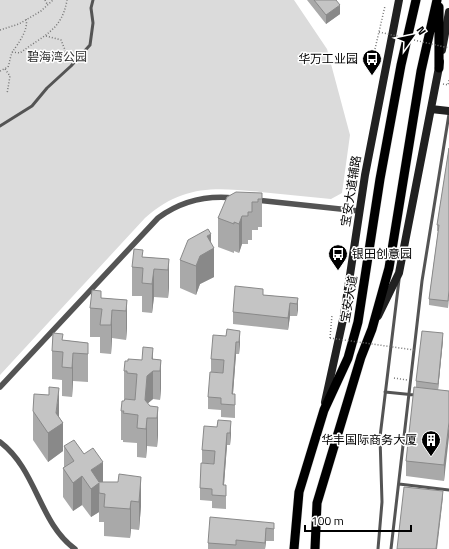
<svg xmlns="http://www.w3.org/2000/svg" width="449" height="549" font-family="'Titillium Web','Noto Sans SC',sans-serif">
  <rect width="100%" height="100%" fill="#fff"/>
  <path fill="#dbdbdb" d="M0,0H294L327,49L350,135L342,193L331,199C307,197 284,194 260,192C214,187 182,185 145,218L0,375Z"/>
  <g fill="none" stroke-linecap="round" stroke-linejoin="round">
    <defs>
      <path id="primary" d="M439,68V7
        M294,549L299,492L324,410L348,358L358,322L380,179L401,65L416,0
        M315,549L317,503L361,357L372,329L389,268L421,71L437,0"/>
    </defs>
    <use href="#primary" stroke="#dbdbdb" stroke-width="10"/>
    <path stroke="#767676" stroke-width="1.5" stroke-dasharray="1 2" stroke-linecap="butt" d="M45,0L47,4
      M0,30L19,24L41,11L53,0
      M46,36L61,40L69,60
      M375,49L385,6
      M12,52L20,53C42,36 62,31 67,0
      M5,69L10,76L7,94
      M0,71L8,67C10,62 10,56 13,51C18,44 29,29 26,19
      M443,84L448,85L449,80
      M330,338L332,315
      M394,378L407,380"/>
    <path stroke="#545454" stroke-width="3" d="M0,126L32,106L47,88L71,66L90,45L93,23L91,8L93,0
      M385,392L415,395
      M399,484L449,490
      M378,549L382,502L380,437L399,280
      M391,549L422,281L449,114"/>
    <path stroke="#545454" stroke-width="5.5" d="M256,200L359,211
      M0,387L158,218C181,201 205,195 234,198
      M0,442C37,470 39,523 75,549"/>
    <path stroke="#212121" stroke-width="8" d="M442,50L449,12
      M431,109L449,111
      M378,316L399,273L440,62
      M325,402L344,315L365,175L399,0"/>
    <use href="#primary" stroke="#000" stroke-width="9"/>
    <path stroke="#767676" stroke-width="1.5" stroke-dasharray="1 2" stroke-linecap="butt" d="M379,32L449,48
      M330,338L414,350"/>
  </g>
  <path fill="#a9a9a9" d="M307,0H336L340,14L326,24Z
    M449,148L448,308L429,305V299L438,231H437V225Z
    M262,193V227H258V230H252V240H248V244H242L239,253L234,251V253L218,247V218Z
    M211,244L214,277L200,284L196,295L180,288V260Z
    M143,257L169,259V287L168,298L154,297L152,313L142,312V296H132V267Z
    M263,295L298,298L297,316H290L288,330L233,324V312Z
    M101,298L127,300V328L126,340L112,338L111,354L100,353V337H90V308Z
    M227,329L240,343L239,354H236L233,394L235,406V418L221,417V410L208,409V397L223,373L211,372V359L226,336Z
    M63,340L88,343V382L73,381L72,397L62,396V380L52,379V351Z
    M443,340L438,390L449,391L444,481L406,476V461L416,388V381Z
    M153,359L161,360V388L160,400L153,399L147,404L150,406L158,407V435L157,447L147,446L146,458L137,457V443L123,442V440H121V411L124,401V371L142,360Z
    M33,411L59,416L63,451L48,462L33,440Z
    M218,420L231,434L230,445H227L224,485L226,497V509L212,508V501L200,500V488L214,464L202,463V450L217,427Z
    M64,446L84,454L103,482H118L141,477V506L139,530L131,529L130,538L104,536V522H99V512L91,517L82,505L73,511L63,497V468L64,467Z
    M274,523V541H266L265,549H208V543Z"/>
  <path fill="#898989" d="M340,5V14L326,24V15Z
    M242,216V244L239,253V224Z
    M211,234V249L214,248V277L200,284L196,295V266L207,236Z
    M169,259V287L168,298V270Z
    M154,269V297L152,313V284Z
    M449,290V296L448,308V301Z
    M298,298V310L297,316V304Z
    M127,300V328L126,340V311Z
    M290,303V316L288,330V318Z
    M112,310V338L111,354V325Z
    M240,331V343L239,354V342Z
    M443,333V340L438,390V384Z
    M236,342V354L232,406V394Z
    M153,348V399L147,404L145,400L147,376L152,359Z
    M73,353V381L72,397V368Z
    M161,360V388L160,400V371Z
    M59,388V417L63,423V451L48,462V433L56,413Z
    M158,407V435L157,447V418Z
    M147,418V446L146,458V429Z
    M231,421V434L230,445V433Z
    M449,422V437L444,481V465Z
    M227,433V445L223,497V485Z
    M103,462V491L99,493V512L91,517V470Z
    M82,476V505L73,511V483Z
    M141,477V506L139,530V502Z
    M443,491V497L437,549H436Z
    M131,501V529L130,538V509Z
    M266,528V541L265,549V543Z"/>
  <path fill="#c4c4c4" stroke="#898989" d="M314,0H336L340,5L326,15Z
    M449,148V290L448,301L429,299L439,225H437Z
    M236,192L262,193V199H258V202H252V212H248V216H242L239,224L234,222V224L218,218L227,197Z
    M208,229L211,234L207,236L214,248L200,256L196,266L180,260L188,240Z
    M134,249L143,250L142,257L169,259L168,270L154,269L152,284L142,283L143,268L132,267Z
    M235,286L263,289V295L298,298L297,304L290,303L288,318L233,312Z
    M92,290L101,291V298L127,300L126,311L112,310L111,325H100L102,309L90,308Z
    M227,329L240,331L239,342H236L232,394H235V405L221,404V398L208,397L210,372L223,373L224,360L211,359L213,335L226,336Z
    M422,331L443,333L438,384L416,381Z
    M53,333L63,334L62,340L88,343V354L73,353L72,368L62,367L63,352L52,351Z
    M143,347L153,348L152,359L161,360L160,371H153L147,376L145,400L150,406L158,407L157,418H147L146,429L137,428L138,415L123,413L124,411H121L122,401H124L125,399L135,400L137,374L127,373V371H124L125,361H128V359L142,360Z
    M49,387L59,388L56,413L63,423L48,433L33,411L34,394L49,395Z
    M414,387L449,391V422L444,465L406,461Z
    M218,420L231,421L230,433H227L223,485H226V496L212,495V489L200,488L201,463L214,464L215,451L202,450L204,426L217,427Z
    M74,440L84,454L93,448L103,462L91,470L99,482H118L119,474L141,477L139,502L131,501L130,509L104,507L105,494L99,493V483L91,489L82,476L73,483L63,468L74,461L64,446Z
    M404,487L443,491L436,549H397Z
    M210,517L274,523V529L266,528L265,543L236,540V545L208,543Z"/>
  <defs>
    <symbol id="bus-pin" viewBox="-11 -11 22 30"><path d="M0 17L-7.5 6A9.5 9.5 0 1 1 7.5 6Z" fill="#000" stroke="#fff"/><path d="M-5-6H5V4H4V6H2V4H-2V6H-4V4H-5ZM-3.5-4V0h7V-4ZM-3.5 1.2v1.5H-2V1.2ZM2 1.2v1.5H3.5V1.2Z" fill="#fff"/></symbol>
    <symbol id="building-pin" viewBox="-11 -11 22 30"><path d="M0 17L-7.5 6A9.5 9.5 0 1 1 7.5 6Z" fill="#000" stroke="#fff"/><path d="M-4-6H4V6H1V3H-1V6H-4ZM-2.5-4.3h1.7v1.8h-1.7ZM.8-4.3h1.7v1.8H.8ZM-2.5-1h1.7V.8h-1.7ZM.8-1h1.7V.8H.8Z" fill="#fff"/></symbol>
  </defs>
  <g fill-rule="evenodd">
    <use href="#bus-pin" x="361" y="48" width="22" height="30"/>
    <use href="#bus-pin" x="327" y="243" width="22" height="30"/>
    <use href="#building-pin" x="420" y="429" width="22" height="30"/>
  </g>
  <g text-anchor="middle" stroke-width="3" stroke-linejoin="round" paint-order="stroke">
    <g font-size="12" fill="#323232" stroke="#fff">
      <text x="57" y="61">碧海湾公园</text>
    </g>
    <g font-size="12" fill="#000" stroke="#fff" text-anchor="end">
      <text x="358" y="63">华万工业园</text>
      <text x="352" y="258" text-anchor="start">银田创意园</text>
      <text x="417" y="444">华丰国际商务大厦</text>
    </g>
    <g font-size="12" fill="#000" stroke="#fff">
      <text transform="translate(351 191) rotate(-81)" y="4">宝安大道辅路</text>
      <text transform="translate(349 299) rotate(-80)" y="4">宝安大道</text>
    </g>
  </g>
  <g transform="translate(413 36) rotate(57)" stroke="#ffffff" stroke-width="3" paint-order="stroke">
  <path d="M0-3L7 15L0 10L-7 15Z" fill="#000000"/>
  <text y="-6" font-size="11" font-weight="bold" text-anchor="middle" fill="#000000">N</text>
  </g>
  <path d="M305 525v6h106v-6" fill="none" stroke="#000000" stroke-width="2"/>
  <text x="311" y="525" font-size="12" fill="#000000" stroke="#ffffff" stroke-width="3" paint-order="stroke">100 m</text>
</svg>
